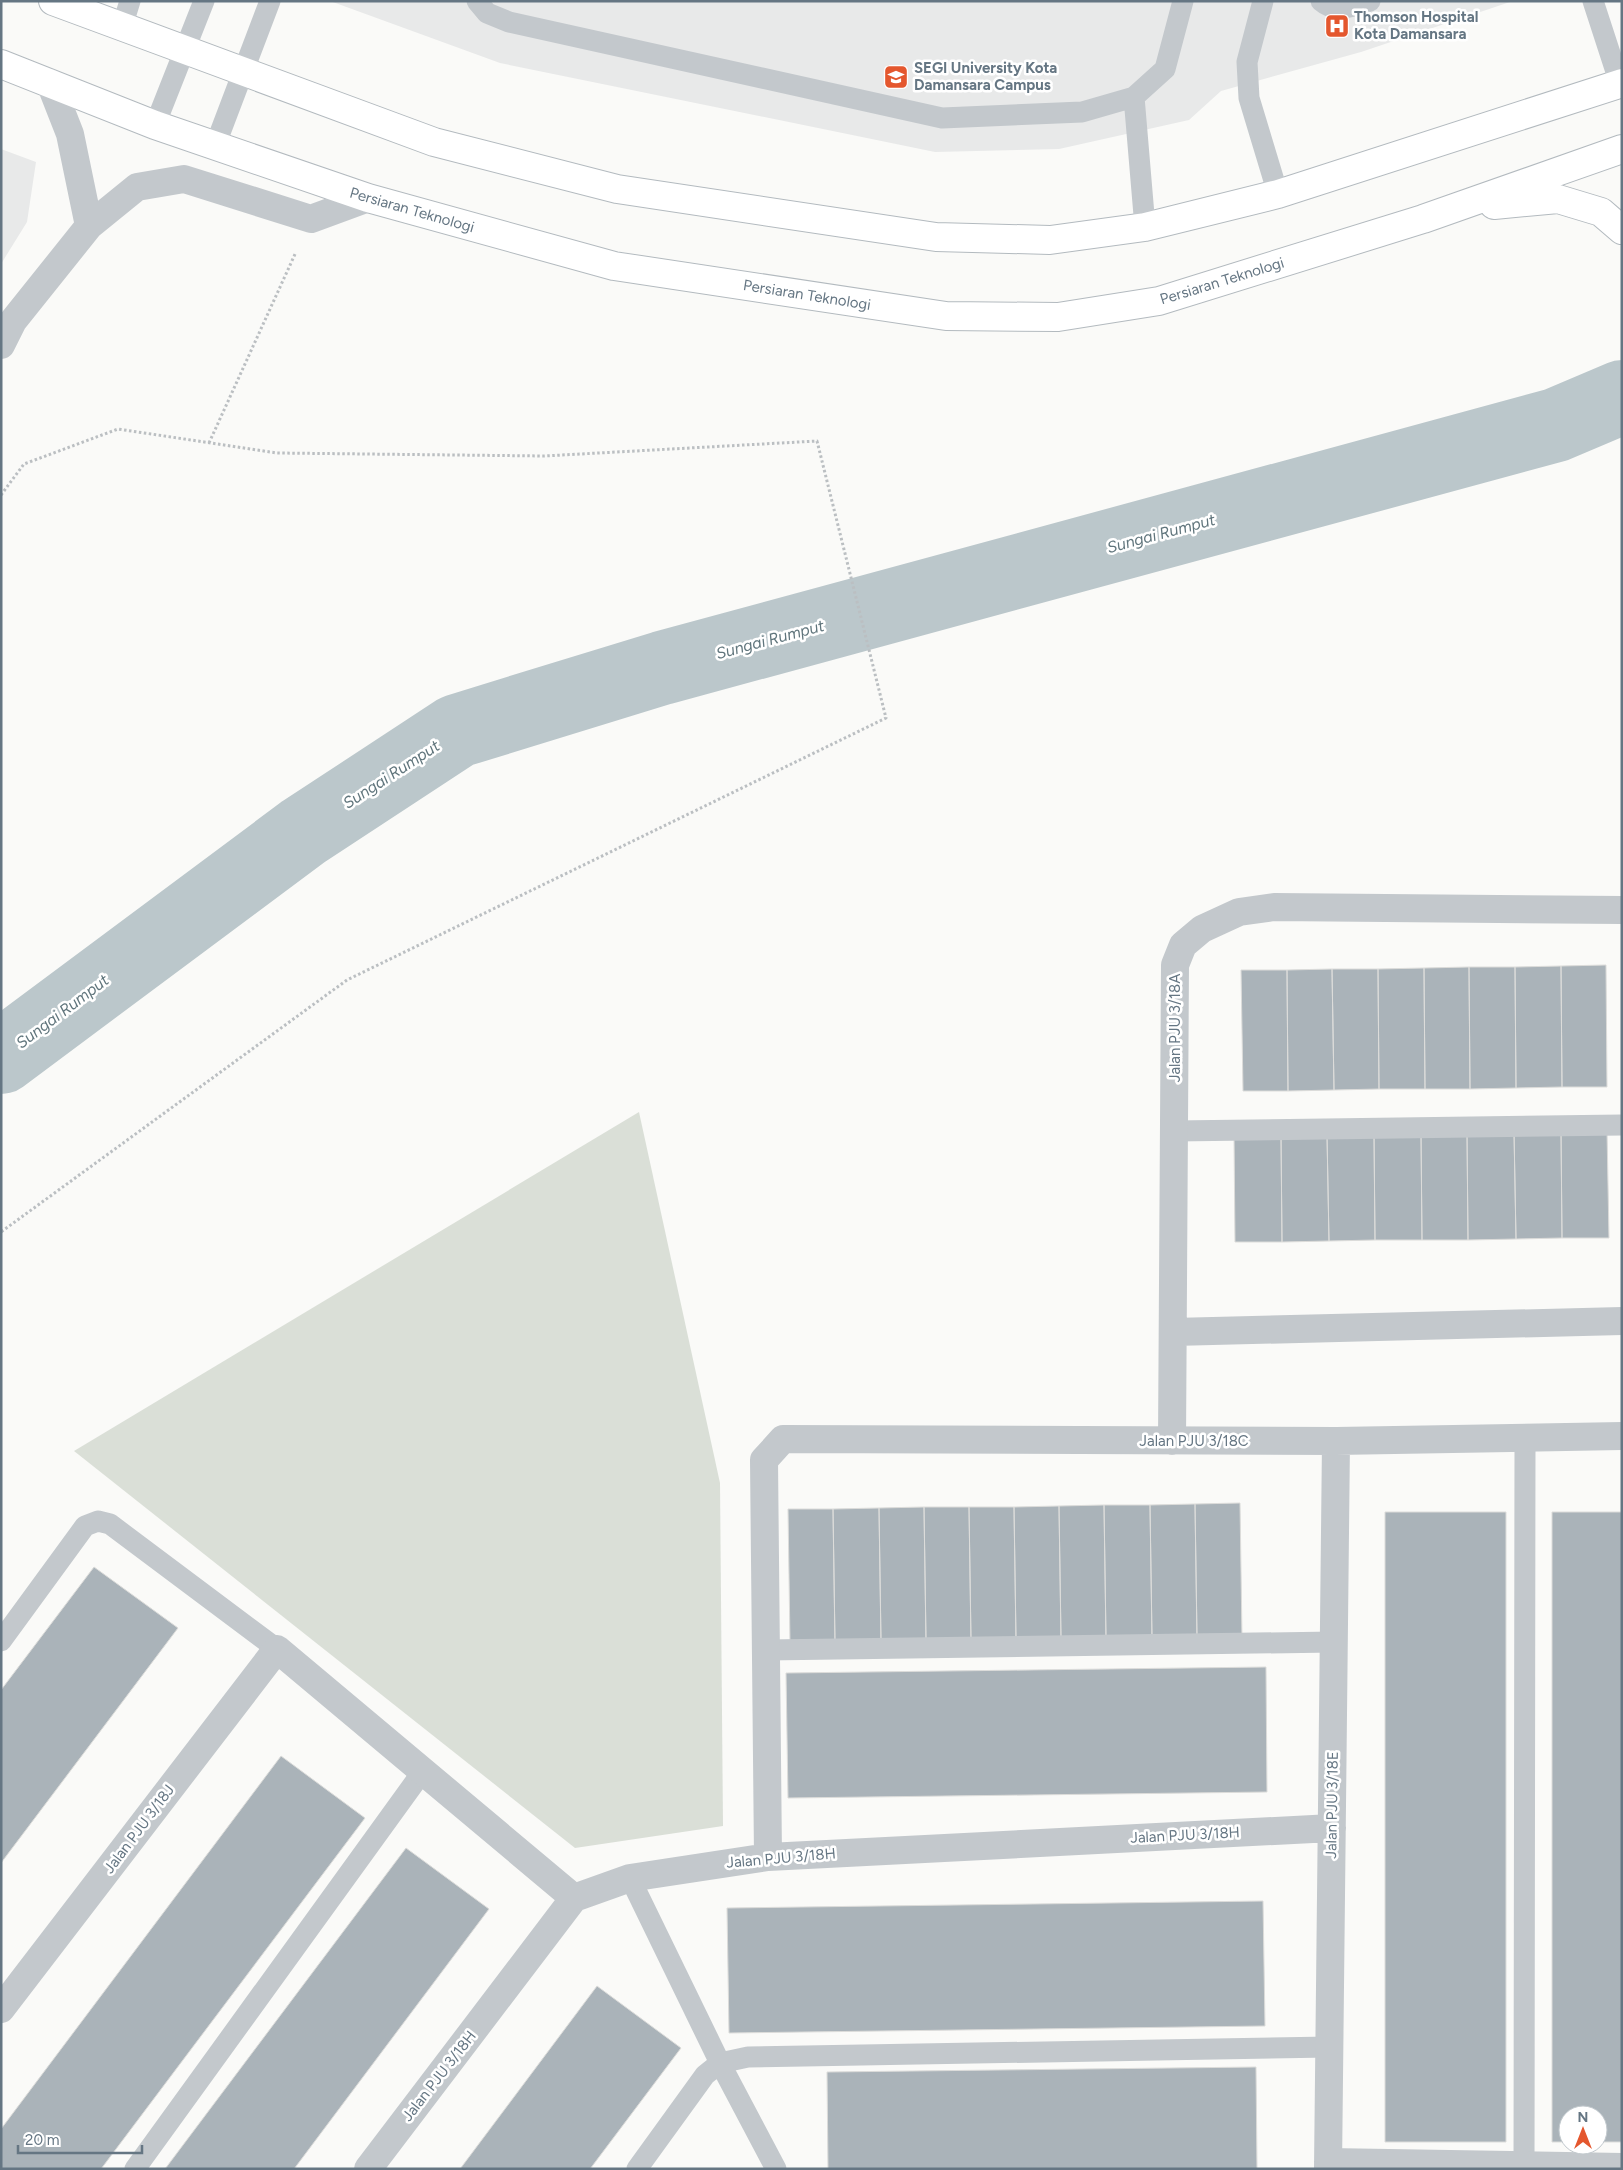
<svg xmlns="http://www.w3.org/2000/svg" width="1623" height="2170" font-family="Figtree,sans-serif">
  <rect width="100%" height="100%" fill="#fafaf8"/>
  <path fill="#e8e9e9" d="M330,1H1513L1361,52L1221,91L1189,120L1059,149L935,152L500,63Z
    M1,149L36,162L27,222L1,264Z"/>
  <path fill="#dadfd7" d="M639,1112L720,1483L723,1826L575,1848L74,1451Z"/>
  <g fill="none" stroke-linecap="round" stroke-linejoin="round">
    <path stroke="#bbc7cb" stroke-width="74" d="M1,1057L303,832L457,731L662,668L1556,425L1622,397"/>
  </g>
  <path fill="#aab3b9" stroke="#dcdcda" d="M1606,965L1607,1087H1562L1561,966Z
    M1561,966L1562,1087L1516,1088L1515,967Z
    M1469,967H1515L1516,1088L1470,1089Z
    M1469,967L1470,1089H1425L1424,968Z
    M1424,968L1425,1089H1379L1378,969Z
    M1332,969H1378L1379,1089L1334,1090Z
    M1332,969L1334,1090L1288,1091L1287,970Z
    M1241,970H1287L1288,1091H1243Z
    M1561,1131H1607L1609,1238H1562Z
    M1561,1131L1562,1238L1516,1239L1514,1132Z
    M1514,1132L1516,1239L1468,1240L1467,1133Z
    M1467,1133L1468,1240H1422L1421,1134Z
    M1374,1134H1421L1422,1240H1375Z
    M1374,1134L1375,1240L1329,1241L1327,1135Z
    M1327,1135L1329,1241L1282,1242L1281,1136Z
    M1234,1136H1281L1282,1242H1235Z
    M1240,1503L1242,1637L1197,1638L1195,1504Z
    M1195,1504L1197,1638L1152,1639L1150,1505Z
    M1104,1505L1106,1639H1061L1059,1506Z
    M1104,1505H1150L1152,1639H1106Z
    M1059,1506L1061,1639L1016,1640L1014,1507Z
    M924,1507L926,1641L881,1642L879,1508Z
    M924,1507H969L971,1641H926Z
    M969,1507H1014L1016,1640L971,1641Z
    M879,1508L881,1642L835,1643L833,1509Z
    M788,1509H833L835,1643H790Z
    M1385,1512H1506V2142H1385Z
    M1552,1512H1622V2142H1598V2115H1568V2142H1552Z
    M94,1567L178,1628L1,1863V1690Z
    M1266,1667L1267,1792L788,1798L786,1673Z
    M281,1756L365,1818L101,2169H1V2129Z
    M406,1848L489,1909L294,2169H165Z
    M1263,1901L1265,2026L729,2033L727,1908Z
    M597,1986L681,2048L590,2169H460Z
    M1256,2067L1257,2169H828L827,2072Z"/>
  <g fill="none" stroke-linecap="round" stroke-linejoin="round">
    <defs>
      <path id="secondary" d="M53,1L434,142L617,189L936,237L1050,240L1145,227L1278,194L1622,83
        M1,64L155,125L368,198L614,266L946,316L1058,317L1159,301L1423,219L1622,149
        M1494,205L1558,199L1601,212L1622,230"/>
    </defs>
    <use href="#secondary" stroke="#b3babf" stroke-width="30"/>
    <path stroke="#bbbfc2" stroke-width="3" stroke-dasharray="2.5 2.5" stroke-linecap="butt" d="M209,443L296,252
      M1,495L24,464L118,429L277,453L544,456L817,441L886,718L347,980L1,1232"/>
    <path stroke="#c3c8cc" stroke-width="21" d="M477,1L487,13L509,22L942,118L1082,112L1134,97L1165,69L1183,1
      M1263,1L1247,62L1249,98L1278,194
      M1321,1C1336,14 1352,7 1370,1
      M1593,1L1620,84
      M122,27L130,1
      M1134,97L1145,227
      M155,125L204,1
      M215,146L270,1
      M1174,1131L1622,1125
      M1,1641L85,1526L98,1521L110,1524L277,1649
      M766,1650L1334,1642
      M630,1878L720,2063L776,2169
      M135,2169L423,1771
      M637,2169L705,2075L720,2063L748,2057L1330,2047
      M1524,2169L1525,1439"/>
    <path stroke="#c3c8cc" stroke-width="28" d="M50,83L70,134L89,226
      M1,345L13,321L89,226L137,187L184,179L311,219L368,198
      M1173,1332L1622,1321
      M1172,1441L1175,965L1183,945L1202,929L1239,912L1274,907L1622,910
      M768,1857L764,1460L783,1439L1336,1441L1622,1436
      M1,2009L277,1649L574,1898
      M1328,2162L1622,2167
      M368,2169L574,1898L630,1878L768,1857L1332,1828
      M1328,2169L1336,1441"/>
    <use href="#secondary" stroke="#fff" stroke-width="28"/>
  </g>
  <defs>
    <symbol id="hospital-square" viewBox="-11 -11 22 22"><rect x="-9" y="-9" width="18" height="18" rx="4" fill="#e4572e" stroke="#fff"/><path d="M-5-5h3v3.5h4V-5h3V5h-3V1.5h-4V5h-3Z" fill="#fff"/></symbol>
    <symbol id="university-square" viewBox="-11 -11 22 22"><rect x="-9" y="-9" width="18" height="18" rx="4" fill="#e4572e" stroke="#fff"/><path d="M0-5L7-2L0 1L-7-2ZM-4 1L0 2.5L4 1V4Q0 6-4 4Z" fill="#fff"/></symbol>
  </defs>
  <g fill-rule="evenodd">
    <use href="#hospital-square" x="1323" y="12" width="28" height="28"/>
    <use href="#university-square" x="882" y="63" width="28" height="28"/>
  </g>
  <g text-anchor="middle" stroke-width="5" stroke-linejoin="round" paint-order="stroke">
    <g font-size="15" font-weight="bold" fill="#657683" stroke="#fff" text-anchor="start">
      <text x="1354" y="22">Thomson Hospital<tspan x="1354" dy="17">Kota Damansara</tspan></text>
      <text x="914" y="73">SEGI University Kota<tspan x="914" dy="17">Damansara Campus</tspan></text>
    </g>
    <g font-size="15" fill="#657683" stroke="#fff">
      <text transform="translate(412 210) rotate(16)" y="5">Persiaran Teknologi</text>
      <text transform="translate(1222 281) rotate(-17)" y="5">Persiaran Teknologi</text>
      <text transform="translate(807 295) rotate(9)" y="5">Persiaran Teknologi</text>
      <text transform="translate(1175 1028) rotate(-90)" y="5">Jalan PJU 3/18A</text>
      <text x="1194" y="1446">Jalan PJU 3/18C</text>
      <text transform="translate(1332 1805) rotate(-89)" y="5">Jalan PJU 3/18E</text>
      <text transform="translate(139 1829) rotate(-53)" y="5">Jalan PJU 3/18J</text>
      <text transform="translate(1185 1835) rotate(-3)" y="5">Jalan PJU 3/18H</text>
      <text transform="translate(781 1858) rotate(-5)" y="5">Jalan PJU 3/18H</text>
      <text transform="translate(439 2076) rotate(-52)" y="5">Jalan PJU 3/18H</text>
    </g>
    <g font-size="16" font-style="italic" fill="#60757c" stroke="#fff">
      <text transform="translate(1161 533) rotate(-15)" y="6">Sungai Rumput</text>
      <text transform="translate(770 639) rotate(-15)" y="6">Sungai Rumput</text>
      <text transform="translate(391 774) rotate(-33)" y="6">Sungai Rumput</text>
      <text transform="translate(62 1011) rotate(-37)" y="6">Sungai Rumput</text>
    </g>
  </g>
  <rect width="1623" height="2170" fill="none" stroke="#657683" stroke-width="5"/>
  <g transform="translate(1583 2130)"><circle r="24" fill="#ffffff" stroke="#c1c8cd"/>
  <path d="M0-4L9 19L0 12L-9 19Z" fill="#e4572e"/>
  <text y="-8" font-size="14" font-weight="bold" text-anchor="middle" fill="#657683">N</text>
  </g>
  <path d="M18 2145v8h124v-8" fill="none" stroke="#657683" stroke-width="2.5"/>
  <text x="25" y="2145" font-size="15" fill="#657683" stroke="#ffffff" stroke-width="4" paint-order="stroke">20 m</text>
</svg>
